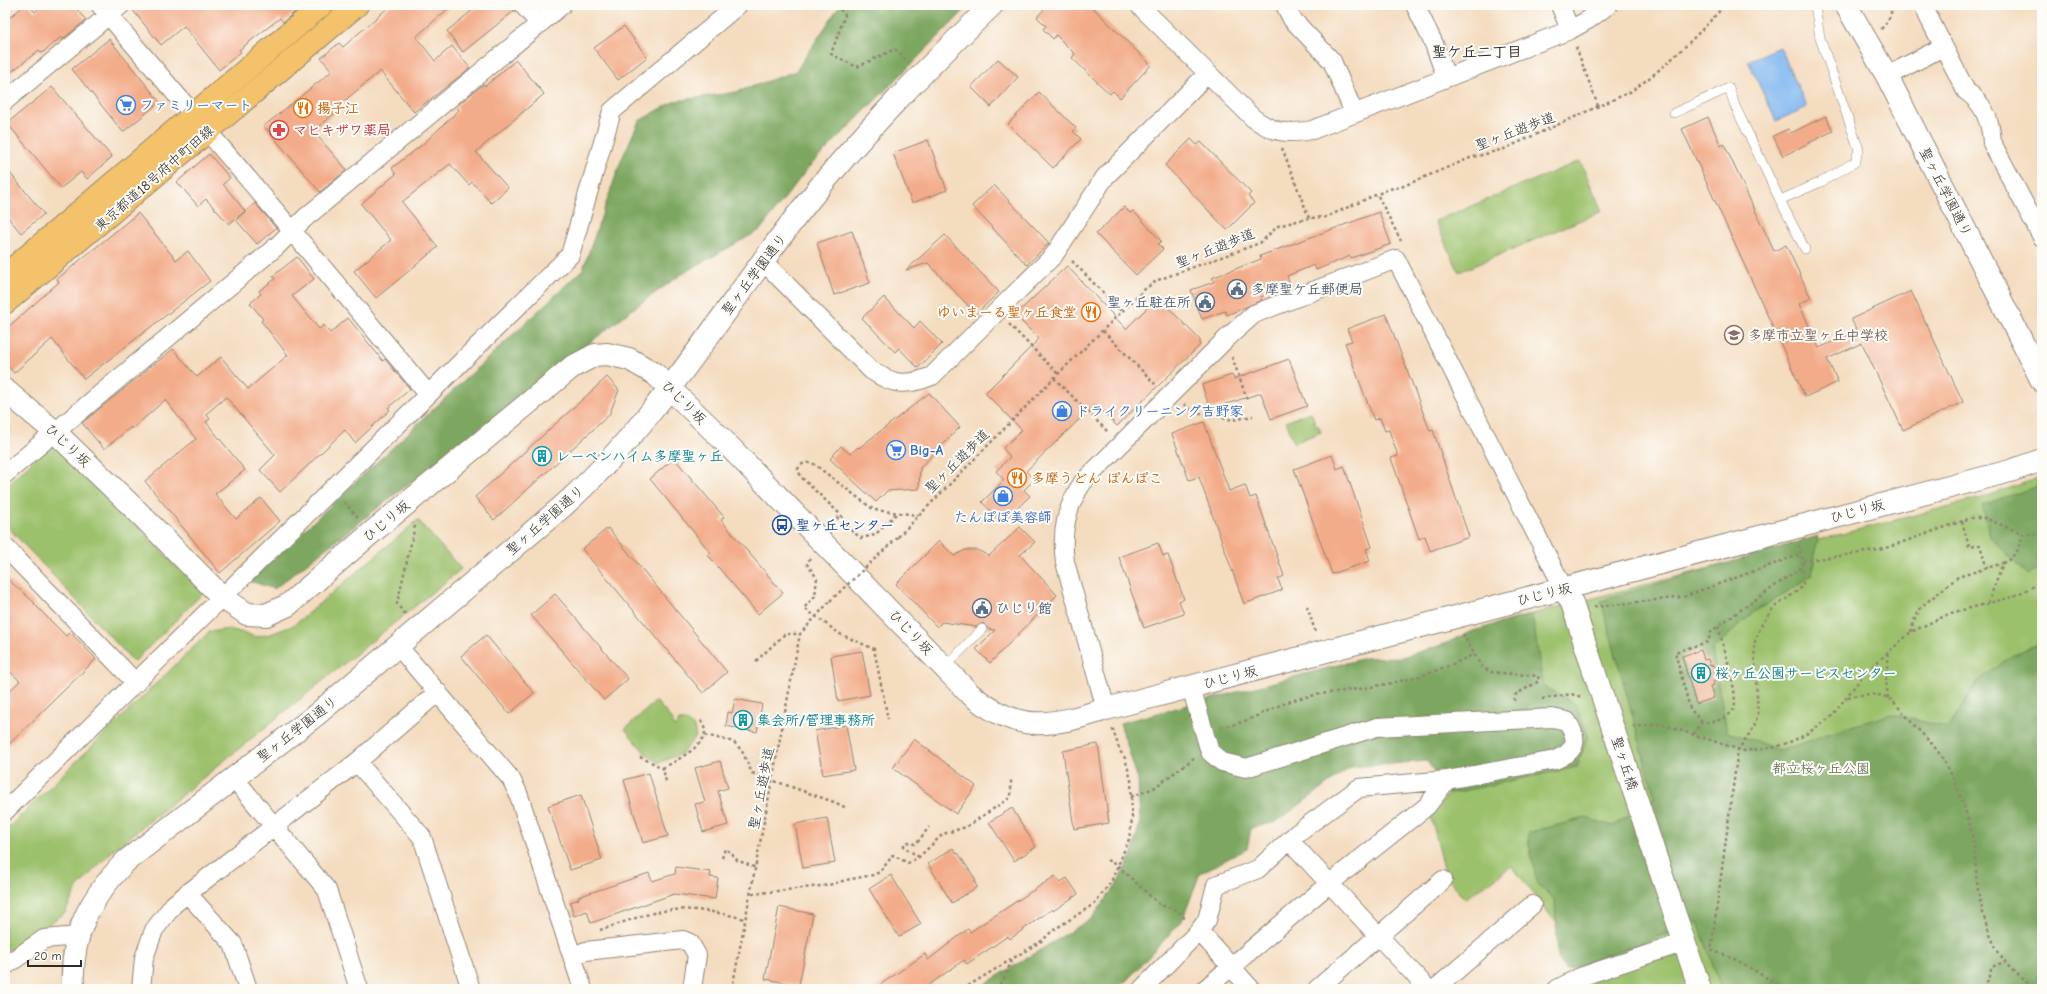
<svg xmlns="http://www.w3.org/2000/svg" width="2047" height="994" font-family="'Comic Neue','Klee One',sans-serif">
  <rect width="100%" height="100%" fill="#fdfcf7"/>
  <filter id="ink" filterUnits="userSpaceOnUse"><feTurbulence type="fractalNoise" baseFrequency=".025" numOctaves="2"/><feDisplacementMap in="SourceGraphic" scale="8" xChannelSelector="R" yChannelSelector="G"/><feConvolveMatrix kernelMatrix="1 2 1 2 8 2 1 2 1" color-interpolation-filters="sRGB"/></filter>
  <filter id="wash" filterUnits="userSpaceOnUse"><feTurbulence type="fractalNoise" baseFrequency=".012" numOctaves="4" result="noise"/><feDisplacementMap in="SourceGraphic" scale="16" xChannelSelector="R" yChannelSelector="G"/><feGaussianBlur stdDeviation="0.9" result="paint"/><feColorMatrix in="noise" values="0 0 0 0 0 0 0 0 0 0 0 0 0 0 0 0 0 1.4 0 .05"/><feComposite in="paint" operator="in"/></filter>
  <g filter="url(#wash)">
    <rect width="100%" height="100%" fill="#f4dcbf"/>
    <path fill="#9cc16c" stroke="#64764c" d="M1580,161L1602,211L1459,272L1435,221Z
      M1311,412L1316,426L1318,425L1321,432L1294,443L1286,421Z
      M53,441L203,593L134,662L5,524V487Z
      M2042,477V989H1594L1582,956L1512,866L1465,899L1446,876L1431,817L1448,794L1575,704L1542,686L1532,614L1977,499Z
      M418,520L461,569L110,853L77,888L65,913L5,953V831L209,632L230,629L256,637L271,634L294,625Z
      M656,701L673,721V726H676L679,721H686L694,727L696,737L681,754L658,763L646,754L625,729Z"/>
    <path fill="#7da760" stroke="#546946" d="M840,5H970L808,168L760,230L685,272L638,305L274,589L250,581L583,269L621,161L639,121L675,101L737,92L796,71Z
      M2042,485V566L2028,575L1990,536L1982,505Z
      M1818,536L1812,576L1754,612L1712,650L1727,732L1756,741L1780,751L1848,727L1892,714L1948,728L1976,683L2013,655L2042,644V989H1721L1698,922L1566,970L1558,958L1555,900L1537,884L1527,833L1585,818L1613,826L1655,798L1601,601Z
      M1532,614L1543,686L1575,704L1588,735L1577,767L1448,794L1427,761L1351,767L1276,822L1251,828L1247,849L1200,873L1182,921L1127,980L1114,989H977L1092,918L1116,885L1131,857L1140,821L1138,780L1120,723L1365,658L1402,657L1442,645L1473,631Z"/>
    <path fill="#82b8f1" stroke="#56728e" d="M1780,47L1807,107L1776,121L1748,61Z"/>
    <g id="blocks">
      <path fill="#f3ac89" d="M25,5H29L35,12L43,5H73L86,20L63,39L61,37L42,53L39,50L5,77V21Z
        M131,5H303L283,22L280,18L239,50L241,52L219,70L184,26L161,45L131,8Z
        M391,5H452L416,37L435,61L452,46L470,68L414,112L380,71L336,108L337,111L313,131L347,170L320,192L264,126L332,71L321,58L339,43L343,47Z
        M479,5H513L514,11L463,52L447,31Z
        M1048,5H1090L1151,65L1120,98L1113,91L1110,94L1072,58L1075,54L1056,35L1053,39L1043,29L1046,26L1037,17Z
        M624,26L647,57L618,80L594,48Z
        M109,39L160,102L123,132L72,69Z
        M998,59L1018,77L991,107L971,87Z
        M516,60L544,94L476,152L508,188L491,203L472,182L469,185L450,164L402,202L438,247L376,298L354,271L391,240L361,204L396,174L392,168L423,144L459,110L456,106L484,84L485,86Z
        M52,87L112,157L87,179L81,172L61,188L7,123Z
        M1039,92L1076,128L1073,131L1081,139L1053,168L1008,124Z
        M1826,116L1833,131L1783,156L1773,136L1788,129L1791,133Z
        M1708,117L1721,146L1724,144L1774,251L1786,245L1811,298L1799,304L1819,348L1857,331L1851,319L1911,291L1963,402L1903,430L1862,343L1827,359L1838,382L1805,397L1682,129Z
        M1191,139L1197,145L1201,142L1251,193L1248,196L1254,203L1227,230L1165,165Z
        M928,140L947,190L912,203L893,153Z
        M209,154L230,178L223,184L245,211L229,224L206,199L198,206L177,182Z
        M5,167L44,214L21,233L5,214Z
        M994,185L1049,243L1027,265L972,206Z
        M255,203L276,228L257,244L236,220Z
        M1124,207L1130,213L1133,211L1142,220L1161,241L1158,244L1163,249L1136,275L1096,234Z
        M1379,212L1391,244L1351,258L1350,256L1316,270L1314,265L1287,276L1291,286L1260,297L1262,300L1246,307L1227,315L1225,311L1202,319L1191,290L1214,282L1212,278L1261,259L1260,256Z
        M138,213L176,260L188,251L210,281L84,379L52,339L14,373L5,363V330L59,282L57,279Z
        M852,231L870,283L834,295L817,243Z
        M945,235L999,292L976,314L928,263L906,270Z
        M297,257L314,279L292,296L319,329L324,325L330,333L348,318L383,361L385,359L410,389L388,408L390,410L355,443L345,430L280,492L260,470L275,455L226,397L206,414L210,419L206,422L245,470L215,494L236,519L261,498L280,521L220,573L145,481L196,439L165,400L132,429L131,427L104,449L82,423L173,349L197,377L221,357L248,389L288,355L261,321L263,319L250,303L261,294L259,291L275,279L273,276Z
        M1067,266L1126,329L1158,297L1200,340V345L1117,426L1095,404L1026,471L1034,480L1024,490L1030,496L1002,523L982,502L1004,480L996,471L1010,457L1003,448L1022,430L985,393L1039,339L1015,315Z
        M884,297L914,328L920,321L942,344L918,368L899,348L895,352L862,318Z
        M1386,314L1430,431L1433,430L1469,537L1430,551L1425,536L1419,539L1391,458L1398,456L1389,430L1385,431L1380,418L1374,420L1345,343L1352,341L1347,329Z
        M1289,359L1307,406L1271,419L1261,393L1210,409L1202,385L1232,375L1234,379Z
        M607,377L619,390L609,415L494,520L475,497Z
        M929,393L960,427L920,468L919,489L887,491L876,502L830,459L841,446L850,454L858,447L859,448Z
        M1204,422L1229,491L1245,485L1250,498L1256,496L1284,576L1278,579L1282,590L1244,604L1199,477L1189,480L1172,434Z
        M1332,455L1337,469L1344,466L1372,547L1366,549L1370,561L1332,574L1294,469Z
        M674,458L724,517L721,520L783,593L758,614L708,555L711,553L650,479Z
        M1020,527L1035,542L1020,555L1057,595L990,663L976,649L995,630L988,629L983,623L976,627L942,622L937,627L896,584L939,541L954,556L965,550H977L989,556Z
        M608,528L727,672L703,693L582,549Z
        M1158,543L1163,556L1168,555L1184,599L1179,601L1184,614L1144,628L1119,557Z
        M5,577L35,603L34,604L66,636L70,632L96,659L5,748V695L20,681L5,667Z
        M555,594L628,679L604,700L531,615Z
        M486,635L534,693L509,714L461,656Z
        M1701,650L1704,660L1708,659L1710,666L1713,665L1718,680L1713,681L1714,685L1710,686L1714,698L1696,704L1682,656Z
        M862,651L870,695L838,701L831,656Z
        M735,699L762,704L757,732L726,726L728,712L732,713Z
        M846,725L854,770L823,775L815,731Z
        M914,739L976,786L956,814L893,768Z
        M1098,744L1109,823L1074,829L1063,751Z
        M720,761L728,788L718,791L728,825L703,832L695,804L705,802L695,768Z
        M649,773L668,836L643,843L624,780Z
        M581,795L602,860L570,870L548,806Z
        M1012,808L1036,847L1014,861L989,822Z
        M827,818L835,863L803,868L795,824Z
        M953,848L957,854L958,853L976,880L974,881L977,887L952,903L928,864Z
        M676,867L711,872L710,877L718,878L715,899L674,894L591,923L587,911L574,916L570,902L579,899L578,897L649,873L652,881L675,874Z
        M891,875L921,924L899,937L869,889Z
        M1055,876L1060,883L1067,878L1078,894L1053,911L1052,909L1010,939L1008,936L967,964L964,960L923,989H874L925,954L928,960L968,929L970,932Z
        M779,907L813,914L799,985L765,979Z"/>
    </g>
  </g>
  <g filter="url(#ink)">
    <use href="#blocks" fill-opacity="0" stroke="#908475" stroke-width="1"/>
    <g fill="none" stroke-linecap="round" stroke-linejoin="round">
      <defs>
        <path id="service" d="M1674,113L1729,88L1735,106L1780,200L1821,182L1855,162L1859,150L1820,38L1815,5
          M1780,200L1805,249
          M945,667L982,629"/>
        <path id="minor" d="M100,5L278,214L428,394
          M523,5L540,24
          M1139,5L1253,118C1275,134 1287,134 1312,130L1570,30L1588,20L1608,5
          M1285,5L1292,19L1332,61L1354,113
          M1415,5L1434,44L1446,77
          M1560,5L1570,30
          M1924,5L1928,16L1966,91C1984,103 1991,122 1992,143L2042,237
          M1887,76L1943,47
          M5,101L121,5
          M763,261L871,370C894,386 907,386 932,376L1054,255L1105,177L1207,74
          M5,474L277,246L305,218L562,5
          M5,547L136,683
          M398,646L511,779L518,793L583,989
          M1106,709L1065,562C1061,532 1066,507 1083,482L1226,339L1254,314L1396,259L1564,589
          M357,762L422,837L471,989
          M234,778L327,890L359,989
          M5,811L570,255L612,111L738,5
          M1289,840L1428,989
          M187,893L233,944L248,989
          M1199,931L1251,989
          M572,956L586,951L683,940L690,943L697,955L692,989
          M5,966L44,939L78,936
          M141,989L144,958L154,930L174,904L357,762L438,692
          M1142,989L1199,931L1207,920L1216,885L1258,869L1296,834L1359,788L1447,780L1555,760C1576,751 1580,741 1567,721L1552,718L1377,727L1246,768L1222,762L1210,752L1191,687
          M1205,989L1330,883L1427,806L1447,780
          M1317,989L1443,880
          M1435,989L1532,905
          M1557,989L1580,977L1685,942"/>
        <path id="tertiary" d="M1846,5L1887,76L2042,381
          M5,390L55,432L142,516L223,598L247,614L266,615L288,605L370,534L572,367L595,355L607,354L629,359L655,374L723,440L969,693C1017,734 1050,727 1106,709L2010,471L2042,460
          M1564,589L1572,603L1590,659
          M1659,867L1700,989
          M73,989C70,935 89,899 126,861L316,715L563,506C658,421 724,308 802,209C861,134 924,71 992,5"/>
        <path id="primary" d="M5,275L322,5
          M5,303L357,5"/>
      </defs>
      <use href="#service" stroke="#908475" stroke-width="10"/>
      <use href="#minor" stroke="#908475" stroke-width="20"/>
      <use href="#tertiary" stroke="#908475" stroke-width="24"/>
      <use href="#primary" stroke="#908475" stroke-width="24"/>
      <path stroke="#908475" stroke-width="2.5" stroke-dasharray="3 3" stroke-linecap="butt" d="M836,5L845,15L831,54L857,67L895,49L908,62
        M1881,29C1888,22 1892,14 1892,5
        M1576,47L1598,106
        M1282,148L1309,218
        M1378,196L1401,241
        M1072,261L1122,312
        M1009,324L1058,374
        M1103,331L1155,384
        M1232,357L1248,402
        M1054,378L1109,433
        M1184,404L1191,411L1233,420L1253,416
        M344,502L359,519
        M896,514L875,535L861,538L848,528L841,515L801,477L798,469C802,462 807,462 814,464L874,510L918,515
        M1962,521L1969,547L1980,545L1987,569
        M832,523L841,515
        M898,537L1058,374L1146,288L1158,280L1260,243L1278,226L1309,218L1326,217L1389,189L1401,187L1470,158L1504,149L1630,92C1665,68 1696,37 1725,5
        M810,558L807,564L817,578L815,596L804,608L840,634L874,649L888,719
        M1803,561L1880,550L1971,518H1985L2023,534H2042
        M1988,603L2003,563L2010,559L2019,549L2023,534
        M1307,606L1316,634
        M1594,607L1683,597L1801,554
        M405,614L397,604L415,526L413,523
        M1911,632L1913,622L1922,606L1958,577L2003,563
        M1463,634L1481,666L1490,672L1538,676L1539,681L1515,695L1514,699L1517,702
        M756,661L785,634H800
        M1848,697C1860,695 1876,692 1888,698C1895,701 1907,718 1913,724C1920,732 1929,740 1936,749C1953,771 1964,803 1971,830C1976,850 1975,870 1978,890C1985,930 1999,971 2039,989
        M1888,698L1886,681L1889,651
        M1542,699L1571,694L1582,697
        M1702,722L1690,709L1675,652L1708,642L1711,632L1718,626
        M1221,727C1249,724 1273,705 1301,698C1325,692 1351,691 1376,686C1410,680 1444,670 1474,654
        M1633,727L1661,724L1744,751L1772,748L1790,742L1805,735L1831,717L1865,673L1911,632L1951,613L2012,597L2042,582
        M1694,734L1702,722C1713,723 1729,719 1734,708C1739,695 1722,641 1718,626L1802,567L1803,561L1799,546
        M705,735L734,742L742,751L752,773L834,802L847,808
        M640,757L663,768L666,782
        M663,768C674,762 707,745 705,730C704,726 701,721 700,718
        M1131,797L1154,788L1194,758
        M919,857L904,847V844L909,842L914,844L917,843L929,827
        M722,858L725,849L730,852L737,860L756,868
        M1107,860L1118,866L1160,905L1177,910L1186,920
        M752,894L829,885L846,880L873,875L880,872L893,855L908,863L919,857L943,834L966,827L1011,797V779
        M600,930C623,923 647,912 672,910C696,908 722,913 745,919
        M732,989L800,634L830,601
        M963,989L1043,940L1052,931L1094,904L1111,882L1129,839L1132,820L1131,780L1125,758L1120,751L1112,727
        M996,989L1005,977L1012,959
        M1781,989L1780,986L1737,960L1711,950L1738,750L1754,727L1758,713L1754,644L1761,626L1773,608L1799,590L1803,584L1802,567
        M1985,989L1992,967L2004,962"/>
      <use href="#service" stroke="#fff" stroke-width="9"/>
      <use href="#minor" stroke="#fff" stroke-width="18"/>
      <use href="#tertiary" stroke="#fff" stroke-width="22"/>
      <use href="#primary" stroke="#f3c26a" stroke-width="22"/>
      <defs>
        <path id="tertiary-bridge" d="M1590,659L1659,867"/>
      </defs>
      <use href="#tertiary-bridge" stroke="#908475" stroke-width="24" stroke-linecap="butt"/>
      <path stroke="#908475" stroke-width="2.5" stroke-dasharray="3 3" stroke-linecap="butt" d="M830,601L898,537"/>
      <use href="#tertiary-bridge" stroke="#fff" stroke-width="22"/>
    </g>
  </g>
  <defs>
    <symbol id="supermarket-ring" viewBox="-11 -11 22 22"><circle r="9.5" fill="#fdfcf7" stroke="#3f7fe0" stroke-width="1.5"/><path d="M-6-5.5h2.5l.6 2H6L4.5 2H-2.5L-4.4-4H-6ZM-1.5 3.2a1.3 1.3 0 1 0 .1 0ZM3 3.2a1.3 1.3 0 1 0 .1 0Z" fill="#3f7fe0"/></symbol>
    <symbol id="restaurant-ring" viewBox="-11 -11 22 22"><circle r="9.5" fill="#fdfcf7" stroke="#e8710a" stroke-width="1.5"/><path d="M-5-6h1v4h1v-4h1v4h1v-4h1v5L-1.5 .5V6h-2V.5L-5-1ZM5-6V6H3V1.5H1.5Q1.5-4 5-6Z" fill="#e8710a"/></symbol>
    <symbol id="pharmacy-ring" viewBox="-11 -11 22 22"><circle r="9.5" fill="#fdfcf7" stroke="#e0444e" stroke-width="1.5"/><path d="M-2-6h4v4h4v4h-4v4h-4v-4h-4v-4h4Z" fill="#e0444e"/></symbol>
    <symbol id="civic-ring" viewBox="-11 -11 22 22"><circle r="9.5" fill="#fdfcf7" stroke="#5c6f8a" stroke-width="1.5"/><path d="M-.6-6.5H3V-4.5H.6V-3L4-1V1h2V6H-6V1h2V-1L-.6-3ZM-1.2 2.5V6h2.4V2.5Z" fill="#5c6f8a"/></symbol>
    <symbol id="school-ring" viewBox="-11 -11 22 22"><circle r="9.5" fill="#fdfcf7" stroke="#8d6e63" stroke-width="1.5"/><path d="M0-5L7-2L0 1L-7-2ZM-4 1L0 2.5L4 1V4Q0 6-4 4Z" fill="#8d6e63"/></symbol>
    <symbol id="shop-ring" viewBox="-11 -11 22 22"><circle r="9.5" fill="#fdfcf7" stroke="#3f7fe0" stroke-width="1.5"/><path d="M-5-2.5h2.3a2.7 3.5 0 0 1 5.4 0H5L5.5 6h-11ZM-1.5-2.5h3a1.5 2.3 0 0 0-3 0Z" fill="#3f7fe0"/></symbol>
    <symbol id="building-ring" viewBox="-11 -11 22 22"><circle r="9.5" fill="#fdfcf7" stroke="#0f9aa8" stroke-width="1.5"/><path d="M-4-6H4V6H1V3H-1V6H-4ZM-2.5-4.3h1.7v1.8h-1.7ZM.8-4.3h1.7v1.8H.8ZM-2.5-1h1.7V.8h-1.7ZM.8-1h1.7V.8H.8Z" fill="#0f9aa8"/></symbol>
    <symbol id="bus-ring" viewBox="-11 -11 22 22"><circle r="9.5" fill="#fdfcf7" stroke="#1a4fb4" stroke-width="1.5"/><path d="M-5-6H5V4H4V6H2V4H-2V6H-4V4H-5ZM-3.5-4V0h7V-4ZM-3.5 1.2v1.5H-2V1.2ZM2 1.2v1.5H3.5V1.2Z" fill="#1a4fb4"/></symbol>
  </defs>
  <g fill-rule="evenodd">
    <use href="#supermarket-ring" x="115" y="94" width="22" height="22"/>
    <use href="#restaurant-ring" x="292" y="97" width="22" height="22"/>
    <use href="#pharmacy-ring" x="268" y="119" width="22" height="22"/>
    <use href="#civic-ring" x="1226" y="278" width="22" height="22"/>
    <use href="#civic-ring" x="1194" y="291" width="22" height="22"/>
    <use href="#restaurant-ring" x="1080" y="301" width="22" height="22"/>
    <use href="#school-ring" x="1723" y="324" width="22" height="22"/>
    <use href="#shop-ring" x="1051" y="400" width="22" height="22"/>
    <use href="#supermarket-ring" x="885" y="439" width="22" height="22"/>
    <use href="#building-ring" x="531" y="445" width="22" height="22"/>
    <use href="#restaurant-ring" x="1006" y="467" width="22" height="22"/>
    <use href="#shop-ring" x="992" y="485" width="22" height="22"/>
    <use href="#bus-ring" x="771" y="514" width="22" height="22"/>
    <use href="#civic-ring" x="971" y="597" width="22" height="22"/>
    <use href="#building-ring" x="1690" y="662" width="22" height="22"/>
    <use href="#building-ring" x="732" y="709" width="22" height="22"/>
  </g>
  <g text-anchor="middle" stroke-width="4" stroke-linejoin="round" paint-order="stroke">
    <g font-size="14" font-weight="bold" fill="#366cbe" stroke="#fdfcf7" text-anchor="start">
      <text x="140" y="110">ファミリーマート</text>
      <text x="1076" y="416">ドライクリーニング吉野家</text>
      <text x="910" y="455">Big-A</text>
      <text x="1003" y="522" text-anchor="middle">たんぽぽ美容師</text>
    </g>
    <g font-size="14" font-weight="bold" fill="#c56008" stroke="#fdfcf7" text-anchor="start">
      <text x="317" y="113">揚子江</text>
      <text x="1077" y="317" text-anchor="end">ゆいまーる聖ヶ丘食堂</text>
      <text x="1031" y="483">多摩うどん ぽんぽこ</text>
    </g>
    <g font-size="14" font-weight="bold" fill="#be3a42" stroke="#fdfcf7" text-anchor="start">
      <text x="293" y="135">マヒキザワ薬局</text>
    </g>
    <g font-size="14" fill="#2b2b2b" stroke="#fdfcf7">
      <text transform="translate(1515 131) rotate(-21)" y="5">聖ヶ丘遊歩道</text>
      <text transform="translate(154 178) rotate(-41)" y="5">東京都道18号府中町田線</text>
      <text transform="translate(1946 192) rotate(63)" y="5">聖ヶ丘学園通り</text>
      <text transform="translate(1215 248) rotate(-22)" y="5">聖ヶ丘遊歩道</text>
      <text transform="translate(754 274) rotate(-53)" y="5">聖ヶ丘学園通り</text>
      <text transform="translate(684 402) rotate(44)" y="5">ひじり坂</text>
      <text transform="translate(68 445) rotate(43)" y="5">ひじり坂</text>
      <text transform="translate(957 461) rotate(-45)" y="5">聖ヶ丘遊歩道</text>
      <text transform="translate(1857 511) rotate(-15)" y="5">ひじり坂</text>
      <text transform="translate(545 520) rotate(-41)" y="5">聖ヶ丘学園通り</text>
      <text transform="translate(386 521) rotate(-40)" y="5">ひじり坂</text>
      <text transform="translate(1544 594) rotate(-14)" y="5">ひじり坂</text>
      <text transform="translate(911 632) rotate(46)" y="5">ひじり坂</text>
      <text transform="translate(1230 677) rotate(-15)" y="5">ひじり坂</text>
      <text transform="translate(297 729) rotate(-38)" y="5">聖ヶ丘学園通り</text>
      <text transform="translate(1625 763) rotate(72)" y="5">聖ヶ丘橋</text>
      <text transform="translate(761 788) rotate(-79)" y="5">聖ヶ丘遊歩道</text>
    </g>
    <g font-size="14" font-weight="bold" fill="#4e5e75" stroke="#fdfcf7" text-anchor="start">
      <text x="1251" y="294">多摩聖ケ丘郵便局</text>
      <text x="1191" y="307" text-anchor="end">聖ヶ丘駐在所</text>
      <text x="996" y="613">ひじり館</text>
    </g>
    <g font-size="14" font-weight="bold" fill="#785e54" stroke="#fdfcf7" text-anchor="start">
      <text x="1748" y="340">多摩市立聖ヶ丘中学校</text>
    </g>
    <g font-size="14" font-weight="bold" fill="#0d838f" stroke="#fdfcf7" text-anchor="start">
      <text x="556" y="461">レーベンハイム多摩聖ヶ丘</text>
      <text x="1715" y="678">桜ヶ丘公園サービスセンター</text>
      <text x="757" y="725">集会所/管理事務所</text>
    </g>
    <g font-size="14" font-weight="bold" fill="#164399" stroke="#fdfcf7" text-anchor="start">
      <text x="796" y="530">聖ヶ丘センター</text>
    </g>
    <g font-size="14" fill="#536042" stroke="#fdfcf7">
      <text x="1821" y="773">都立桜ヶ丘公園</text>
    </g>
    <g font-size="15" font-weight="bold" fill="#2b2b2b" stroke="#fdfcf7">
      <text x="1477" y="57">聖ケ丘二丁目</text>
    </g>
  </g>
  <rect width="2047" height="994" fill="none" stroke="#fdfcf7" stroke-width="20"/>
  <path d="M28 960v6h53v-6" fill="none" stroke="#2b2b2b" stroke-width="2"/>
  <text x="34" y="960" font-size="12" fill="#2b2b2b" stroke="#fdfcf7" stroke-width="3" paint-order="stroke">20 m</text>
</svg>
